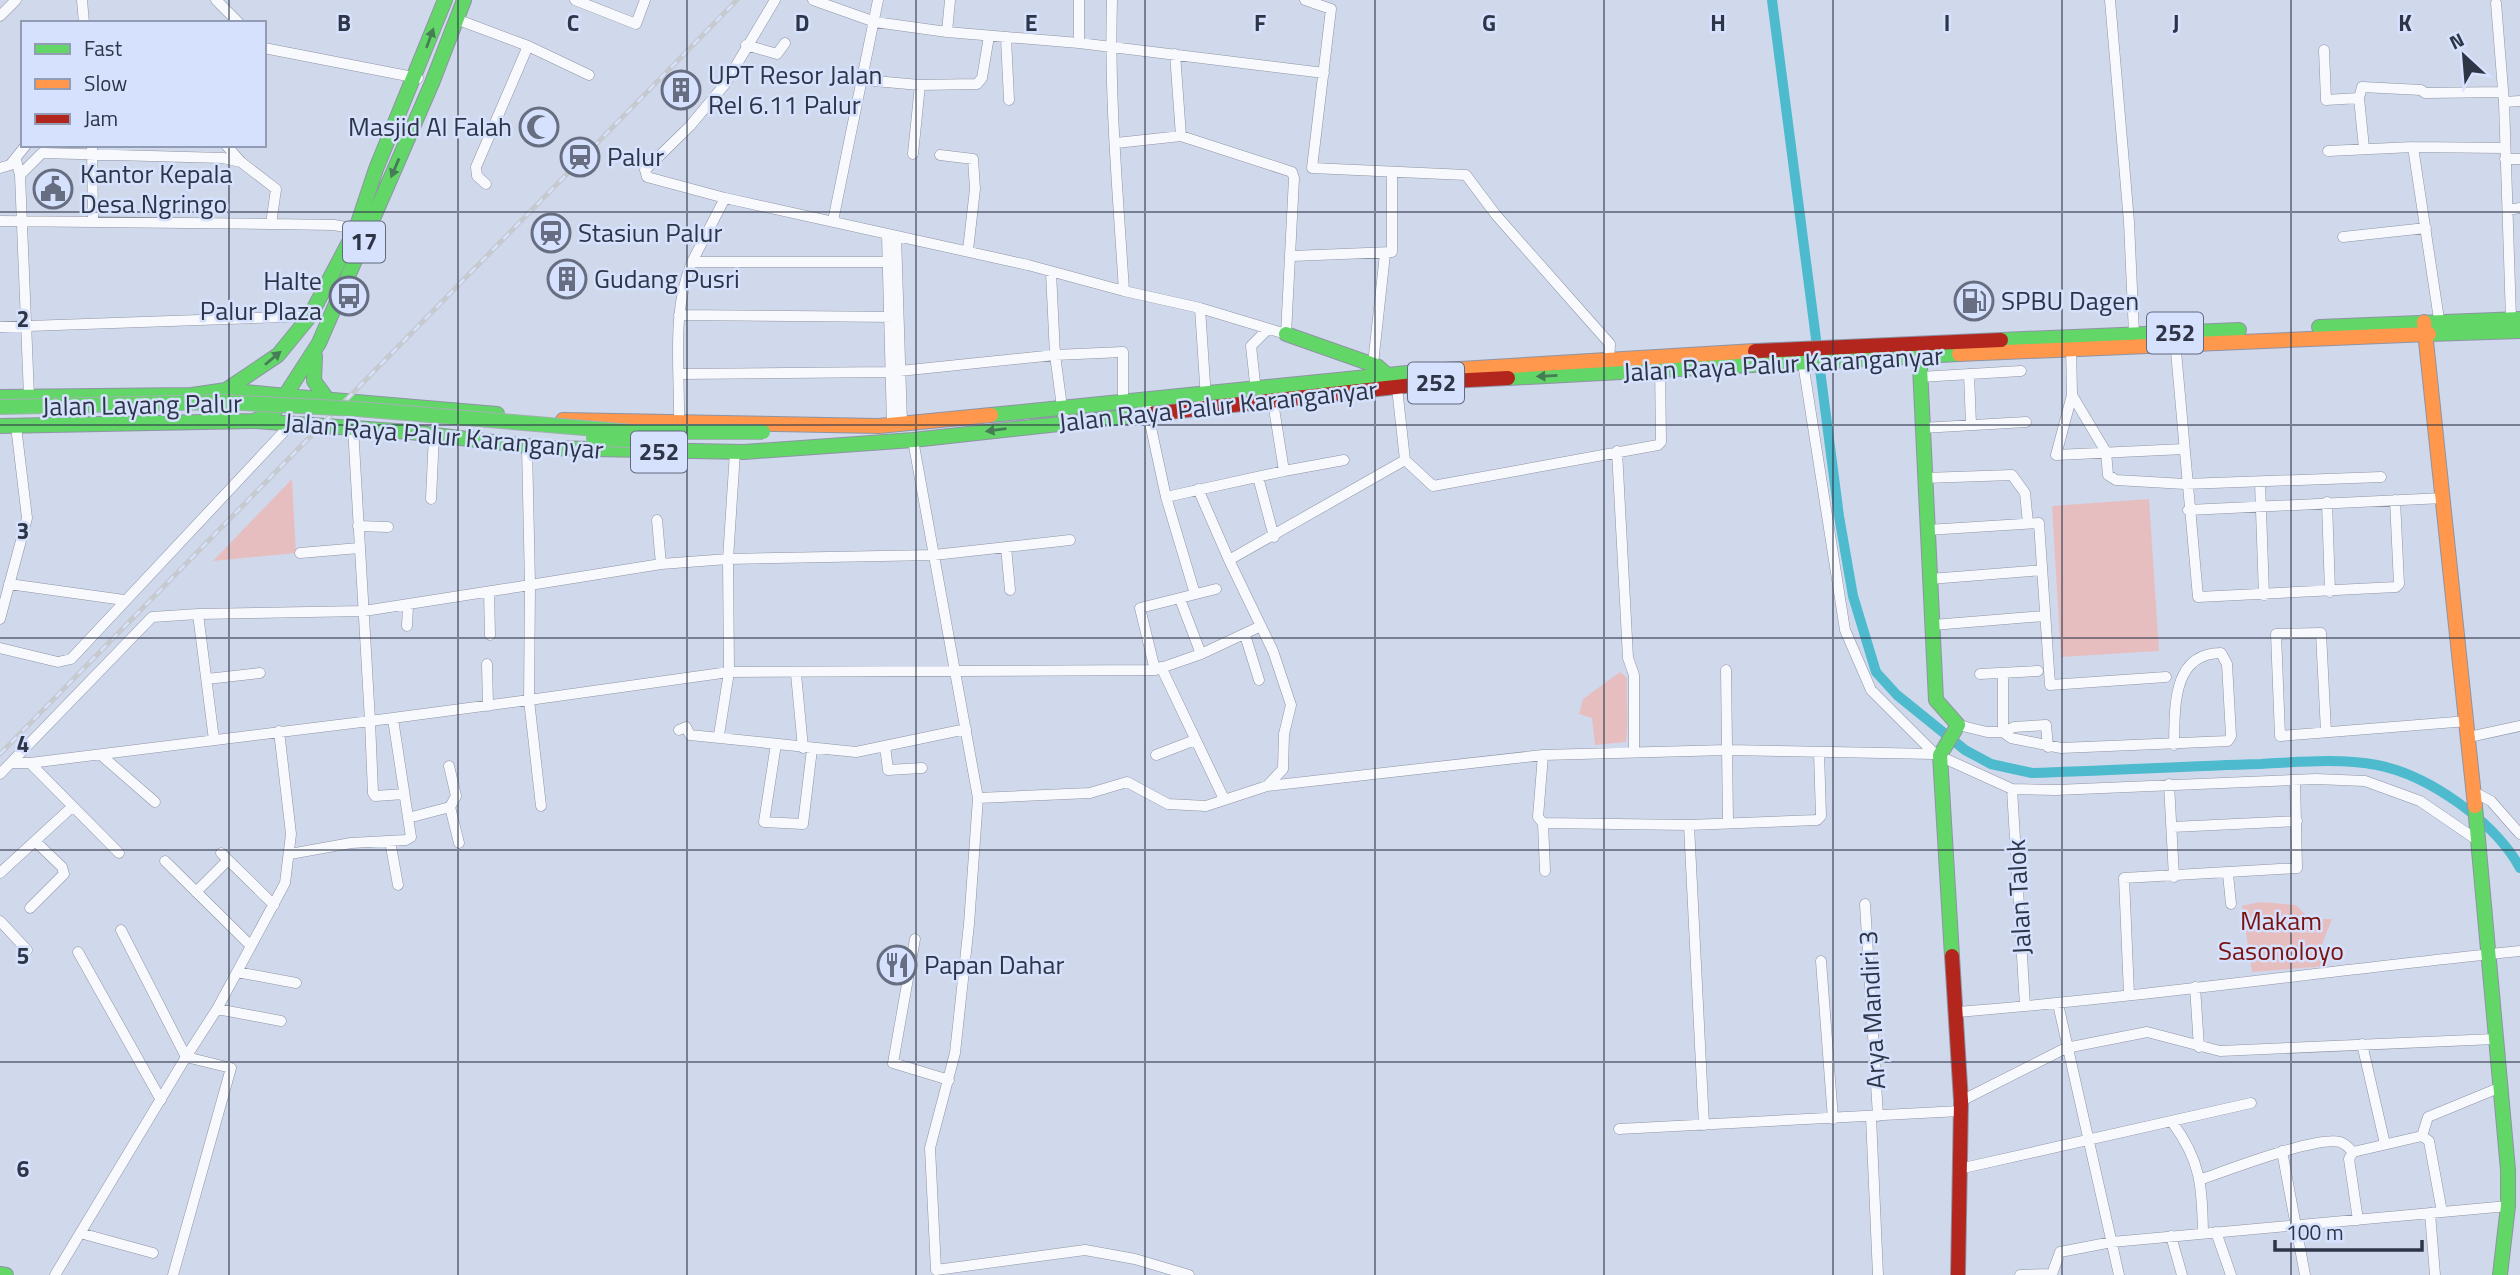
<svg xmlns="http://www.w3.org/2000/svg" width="2520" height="1275" font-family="'Titillium Web',sans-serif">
  <rect width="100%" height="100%" fill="#d0d8ec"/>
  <path fill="#e7bec0" d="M292,479L296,553L213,561Z
    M2149,499L2159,651L2061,657L2052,506Z
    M1620,672L1627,678C1626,700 1629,720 1626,742L1595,745L1592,718L1579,714L1583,699Z
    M2260,902L2296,905L2310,919H2332L2321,947L2328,966L2252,972L2242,906Z"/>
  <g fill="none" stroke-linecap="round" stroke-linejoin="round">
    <path stroke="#4dbbcd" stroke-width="10" d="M1772,0L1839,516L1853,596L1876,672L1897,695L1965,750L1991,764L2032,773C2108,771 2184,766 2261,764C2298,762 2340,758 2377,765C2429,775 2495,822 2520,868"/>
    <defs>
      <path id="street" d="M82,0L84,23
        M216,0L239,23
        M575,0L636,24L645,0
        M775,0L725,84L690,126L645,170L647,177L725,198L1028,265L1124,291
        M813,0L875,22L947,32L1079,43L1324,73
        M1112,0C1109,97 1118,194 1124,291L1200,308L1286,334L1294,178L1292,172L1181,136L1116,143
        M1305,0L1331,9L1312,168L1466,175L1496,215L1610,344L1609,365
        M2110,0L2129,222L2134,334
        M2496,3L2504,102L2511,319
        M0,16L16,0
        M456,19L528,46L589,75
        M947,32L950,0
        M1006,38L1009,100
        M1079,43V0
        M746,45L777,54L785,43
        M264,48L418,78
        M2324,50L2326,100L2359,98L2364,148
        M1175,54L1181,136
        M863,80L920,85L977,84L982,78L989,36
        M2359,98L2362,87L2421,90L2425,93L2503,92
        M2504,102L2520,101
        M92,145L93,220
        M226,145L241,162L276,189L271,224L334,225L356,229
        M2413,147L2440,326
        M2328,151L2413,147L2504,148
        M913,154L920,85
        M940,155L973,159L975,189L968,250
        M2505,159H2520
        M16,160L20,175L29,396
        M0,168L10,165L26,145
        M20,175L42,153L223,158L241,162
        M486,184L477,176L476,167L528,46
        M2508,210L2520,208
        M0,221L271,224
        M833,221L878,0
        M887,234L892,424
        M896,236L902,424
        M2343,237L2426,228
        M1292,256L1392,252V173
        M692,262L725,198
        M1051,272L1055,355L1064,422
        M1200,308L1206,399
        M679,315L897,317
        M0,327L310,316
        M2175,340L2198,597L2396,587L2399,584L2395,500
        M2071,344L2072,395L2056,455L2184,449
        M1803,363L1845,630L1871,690L1935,754
        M1373,364L1385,254
        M680,374L890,372L1055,355L1123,352V416
        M1969,374L1971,425
        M1920,377L2021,371
        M1397,388L1405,460L1433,486L1658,445L1661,442L1660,364
        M1256,392L1251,346L1268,329
        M2072,395L2106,452L2108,475L2116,480L2185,484L2381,477
        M1147,409L1166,497L1195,594
        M679,424C680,370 671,312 692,262H886
        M1922,428L2026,422
        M913,440L978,798L969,924L955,1053L930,1148L936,1270L1085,1250L1135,1259L1189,1275
        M527,446L530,585L661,564L728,559L934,555L1070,540
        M1617,451L1628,658L1634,675V750
        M1284,471L1344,460
        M1258,477L1274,537
        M1925,478L2012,475L2025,493L2028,523
        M2260,482L2264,595
        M1198,489L1229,560
        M1166,497L1284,471L1272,396
        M431,499L434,434
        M2327,502L2330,592
        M2188,510L2444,498
        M657,520L661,564
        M358,526L388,527
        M1927,530L2039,523L2050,685L2166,677
        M1006,547L1010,590
        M300,553L359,548
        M1930,579L2042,570
        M9,584L124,600
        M489,592L490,635
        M1180,599L1201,654
        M0,619L27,518L16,426
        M1933,625L2044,616
        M407,626L408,606
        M1245,635L1259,680
        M0,648L58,662L71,659L292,423
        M487,664L488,706
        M1161,667L1224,799
        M1155,670L1140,608L1216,589
        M1726,670L1728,822
        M2003,673V732L2014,727L2046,725L2048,747
        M796,674L803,748
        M1980,674L2038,671
        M207,679L260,673
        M1958,725L1987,732H2003L2011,738L2061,748L2228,741L2231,736L2227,664L2221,653C2171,653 2175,710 2174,745
        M679,730L686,727L690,735L856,752L966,729
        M2326,732L2321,633L2276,634L2280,736L2468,721
        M719,735L729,672L728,559L735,452
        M2469,737L2520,726
        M214,740L198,614L364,611L530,585L529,700L370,721L373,793L375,796L404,794
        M776,744L764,822L803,824L812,749
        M885,746L888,770L922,768
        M1819,752L1821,816L1817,820L1689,825L1543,823L1538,817L1543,755L1727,750L1935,754L2012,789L2056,790L2316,779L2365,781L2420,801L2477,840
        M101,755L155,802
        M1156,755L1195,740
        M11,763H30L119,853
        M30,763L370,721L353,427
        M449,766L456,796L450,807L459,843
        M0,774L152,617L198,614
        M2169,784L2174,877
        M1267,786L1283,769L1284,734L1291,705L1273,651L1229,560L1405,460
        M2012,789L2025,1006
        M2474,792L2491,801L2520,834
        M978,798L1090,793L1127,782L1168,804L1206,806L1267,786L1543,755
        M541,806L529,700L729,672L1155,670L1201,654L1261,626
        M408,818L450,807
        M1543,823L1545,871
        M1689,825L1704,1125
        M2172,827L2297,821
        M390,841L398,885
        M221,853L274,905
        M290,854L351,843L406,840L411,837L393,719
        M165,861L251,946
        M0,873L72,807
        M2228,874L2231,904
        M196,892L228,860
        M1865,904L1878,1116
        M30,908L64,874L62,867L35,841
        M0,921L27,950
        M121,930L186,1057L217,1009L285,883L291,834L279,731
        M915,939L893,1063L949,1080
        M78,952L161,1100
        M1821,961L1833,1119
        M237,972L296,983
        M2195,987L2199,1047
        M2129,994L2124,878L2297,868L2295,781
        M2058,1004L2119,1275
        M217,1009L281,1021
        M1957,1012C2145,997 2332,970 2520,951
        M2362,1044L2385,1144
        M1961,1101L2066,1048L2147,1032L2220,1051L2495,1039
        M1871,1117L1878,1275
        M2172,1122C2201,1161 2202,1186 2203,1233
        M1619,1129L1960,1111
        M2422,1136L2428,1117L2501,1087
        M2422,1136L2429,1141L2442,1212
        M2282,1151L2305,1275
        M2353,1152L2422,1136
        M2353,1152L2349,1159L2358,1220
        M1959,1169L2251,1103
        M2202,1179C2228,1170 2316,1136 2340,1142C2346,1144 2349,1148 2353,1152
        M2430,1213L2435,1275
        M2216,1232L2231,1275
        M80,1233L153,1253
        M2171,1236L2182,1275
        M55,1275L186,1057L231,1068L173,1275
        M2020,1275L2052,1274L2060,1252L2112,1242L2508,1206"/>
      <path id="fast" d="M2319,327L2520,319
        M1286,334L1377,366L1393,380
        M2429,334L2520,331
        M2001,340L2239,330
        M1919,346L1936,700L1958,725L1940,755L1952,956
        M315,356L314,381L328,400
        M1508,378L1959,354
        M286,396L497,414
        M0,397L192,395L226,390L286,396
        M219,415L218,401L226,390L278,355L310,316L356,229L376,169L445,0
        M991,415L1427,371
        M255,421L410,432L543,448L744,452L913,440L1151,414
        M0,426L254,421L275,411L319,343L432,83L464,0
        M2475,806L2508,1170V1206L2500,1275
        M0,1274L6,1275"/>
      <path id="slow" d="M2424,322L2475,806
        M1959,354L2429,334
        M1427,371L1755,351
        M563,420L879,426L991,415"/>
      <path id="jam" d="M1755,351L2001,340
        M1151,414L1450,381L1508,378
        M1952,956L1961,1101L1958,1275"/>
    </defs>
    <use href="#street" stroke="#8e94a4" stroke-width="11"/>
    <use href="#fast" stroke="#8e94a4" stroke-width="16"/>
    <use href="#slow" stroke="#8e94a4" stroke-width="16"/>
    <use href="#jam" stroke="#8e94a4" stroke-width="16"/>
    <use href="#street" stroke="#f8f9fc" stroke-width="10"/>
    <use href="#fast" stroke="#63d668" stroke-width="14"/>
    <use href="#slow" stroke="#ff974d" stroke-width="14"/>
    <use href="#jam" stroke="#b3261e" stroke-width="14"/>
    <defs>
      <path id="rail" d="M0,754L737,0"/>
    </defs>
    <use href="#rail" stroke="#c6c9ce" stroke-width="5"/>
    <use href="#rail" stroke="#d5e1fd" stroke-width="2.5" stroke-dasharray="8" stroke-linecap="butt"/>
    <defs>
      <path id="fast-bridge" d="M0,407L223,402L357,409L632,432H763
        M593,438L643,441"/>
    </defs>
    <use href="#fast-bridge" stroke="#a1b1b1" stroke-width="16" stroke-linecap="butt"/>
    <use href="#fast-bridge" stroke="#63d668" stroke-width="14"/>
  </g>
  <defs><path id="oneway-solid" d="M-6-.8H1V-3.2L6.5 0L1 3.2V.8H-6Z" transform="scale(1.75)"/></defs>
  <g fill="#467d56">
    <use href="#oneway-solid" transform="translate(430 38) rotate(-70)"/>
    <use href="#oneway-solid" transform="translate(395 168) rotate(113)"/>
    <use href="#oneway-solid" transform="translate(273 358) rotate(-40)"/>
    <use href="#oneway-solid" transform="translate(1547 376) rotate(177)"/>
    <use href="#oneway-solid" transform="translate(996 430) rotate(173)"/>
  </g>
  <path fill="none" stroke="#2e3547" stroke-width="2" stroke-opacity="0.55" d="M229,0V23M458,0V1275M687,0V1275M916,0V1275M1145,0V1275M1375,0V1275M1604,0V1275M1833,0V1275M2062,0V1275M2291,0V1275M229,145V1275M0,212H2520M0,425H2520M0,638H2520M0,850H2520M0,1062H2520"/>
  <defs>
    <symbol id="building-ring" viewBox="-11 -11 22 22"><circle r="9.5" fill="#d5e1fd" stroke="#676e81" stroke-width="1.5"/><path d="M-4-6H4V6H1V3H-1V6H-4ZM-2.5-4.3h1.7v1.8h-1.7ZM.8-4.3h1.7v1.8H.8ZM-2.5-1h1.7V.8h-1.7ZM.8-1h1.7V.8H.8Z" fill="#676e81"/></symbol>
    <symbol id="mosque-ring" viewBox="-11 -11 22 22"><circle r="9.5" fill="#d5e1fd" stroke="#676e81" stroke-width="1.5"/><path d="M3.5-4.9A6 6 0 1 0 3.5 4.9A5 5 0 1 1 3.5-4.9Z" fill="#676e81"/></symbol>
    <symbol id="station-ring" viewBox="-11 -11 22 22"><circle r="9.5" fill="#d5e1fd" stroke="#676e81" stroke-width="1.5"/><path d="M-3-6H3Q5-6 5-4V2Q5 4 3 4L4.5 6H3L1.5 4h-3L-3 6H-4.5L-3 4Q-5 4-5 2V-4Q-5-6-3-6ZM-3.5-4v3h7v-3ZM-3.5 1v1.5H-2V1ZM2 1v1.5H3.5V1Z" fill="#676e81"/></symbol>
    <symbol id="civic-ring" viewBox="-11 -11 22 22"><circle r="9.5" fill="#d5e1fd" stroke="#676e81" stroke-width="1.5"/><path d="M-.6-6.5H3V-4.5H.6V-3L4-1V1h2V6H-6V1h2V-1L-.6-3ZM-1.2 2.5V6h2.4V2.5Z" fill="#676e81"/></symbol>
    <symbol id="bus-ring" viewBox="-11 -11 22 22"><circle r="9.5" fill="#d5e1fd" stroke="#676e81" stroke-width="1.5"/><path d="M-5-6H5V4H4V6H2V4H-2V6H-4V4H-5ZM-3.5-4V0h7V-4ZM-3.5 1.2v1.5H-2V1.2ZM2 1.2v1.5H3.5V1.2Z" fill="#676e81"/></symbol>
    <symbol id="fuel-ring" viewBox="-11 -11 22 22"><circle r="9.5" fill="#d5e1fd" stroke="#676e81" stroke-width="1.5"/><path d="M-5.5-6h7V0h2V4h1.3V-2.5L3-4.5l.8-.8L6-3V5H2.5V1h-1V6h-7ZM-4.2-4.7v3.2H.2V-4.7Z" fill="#676e81"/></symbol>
    <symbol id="restaurant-ring" viewBox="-11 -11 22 22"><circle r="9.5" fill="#d5e1fd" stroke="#676e81" stroke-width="1.5"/><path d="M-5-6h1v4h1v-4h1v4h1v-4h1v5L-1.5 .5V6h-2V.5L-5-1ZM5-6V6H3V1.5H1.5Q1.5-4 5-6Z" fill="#676e81"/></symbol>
  </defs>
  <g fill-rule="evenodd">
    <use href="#building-ring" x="659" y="68" width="44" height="44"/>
    <use href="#mosque-ring" x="517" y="105" width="44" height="44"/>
    <use href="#station-ring" x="558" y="135" width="44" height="44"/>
    <use href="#civic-ring" x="31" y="167" width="44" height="44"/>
    <use href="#station-ring" x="529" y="211" width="44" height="44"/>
    <use href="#building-ring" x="545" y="257" width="44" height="44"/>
    <use href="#bus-ring" x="327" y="274" width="44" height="44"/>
    <use href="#fuel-ring" x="1952" y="279" width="44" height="44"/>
    <use href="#restaurant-ring" x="875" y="943" width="44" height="44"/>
  </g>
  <g text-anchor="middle" stroke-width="5" stroke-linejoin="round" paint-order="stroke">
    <g fill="#d5e1fd" stroke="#60697e" stroke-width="2">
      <rect x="343" y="221.5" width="42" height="41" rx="5"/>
      <rect x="2147" y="312.5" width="56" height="41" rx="5"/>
      <rect x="1408" y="362.5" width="56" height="41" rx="5"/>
      <rect x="631" y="431.5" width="56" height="41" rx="5"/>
    </g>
    <g font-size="24" font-weight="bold" fill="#2e3547">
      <text x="364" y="250">17</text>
      <text x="2175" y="341">252</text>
      <text x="1436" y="391">252</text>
      <text x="659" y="460">252</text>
    </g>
    <g font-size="26" fill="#2e3547" stroke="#d5e1fd" text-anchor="start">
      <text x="708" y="84">UPT Resor Jalan<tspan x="708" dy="30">Rel 6.11 Palur</tspan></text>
      <text x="512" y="136" text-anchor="end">Masjid Al Falah</text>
      <text x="607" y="166">Palur</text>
      <text x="80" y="183">Kantor Kepala<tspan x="80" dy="30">Desa Ngringo</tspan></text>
      <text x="578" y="242">Stasiun Palur</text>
      <text x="594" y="288">Gudang Pusri</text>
      <text x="322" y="290" text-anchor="end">Halte<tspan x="322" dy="30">Palur Plaza</tspan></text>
      <text x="2001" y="310">SPBU Dagen</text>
      <text x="924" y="974">Papan Dahar</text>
    </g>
    <g font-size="26" fill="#2e3547" stroke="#d5e1fd">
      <text transform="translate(1783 364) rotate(-3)" y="9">Jalan Raya Palur Karanganyar</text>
      <text transform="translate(142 405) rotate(-1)" y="9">Jalan Layang Palur</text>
      <text transform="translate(1218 406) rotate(-6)" y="9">Jalan Raya Palur Karanganyar</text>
      <text transform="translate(444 436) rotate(5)" y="9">Jalan Raya Palur Karanganyar</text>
      <text transform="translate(2019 897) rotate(-93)" y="9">Jalan Talok</text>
      <text transform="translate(1872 1010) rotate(-93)" y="9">Arya Mandiri 3</text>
    </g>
    <g font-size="26" fill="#7b120f" stroke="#d5e1fd">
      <text x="2281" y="930">Makam<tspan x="2281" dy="30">Sasonoloyo</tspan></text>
    </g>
  </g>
  <g font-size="23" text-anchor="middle" font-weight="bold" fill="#2e3547" stroke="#d5e1fd" stroke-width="5" stroke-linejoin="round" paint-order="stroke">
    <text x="344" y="31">B</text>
    <text x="573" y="31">C</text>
    <text x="802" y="31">D</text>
    <text x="1031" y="31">E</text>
    <text x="1260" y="31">F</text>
    <text x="1489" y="31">G</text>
    <text x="1718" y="31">H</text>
    <text x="1947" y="31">I</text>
    <text x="2176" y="31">J</text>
    <text x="2405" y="31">K</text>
    <text x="23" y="327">2</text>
    <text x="23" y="539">3</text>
    <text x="23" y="752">4</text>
    <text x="23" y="964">5</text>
    <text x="23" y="1177">6</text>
  </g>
  <rect x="21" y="21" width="245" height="126" fill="#d5e1fd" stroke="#929cb4" stroke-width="2"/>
  <rect x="35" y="44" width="35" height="10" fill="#63d668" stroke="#929cb4" stroke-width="2"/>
  <text x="84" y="56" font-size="21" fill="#2e3547">Fast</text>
  <rect x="35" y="79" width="35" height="10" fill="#ff974d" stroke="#929cb4" stroke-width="2"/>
  <text x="84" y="91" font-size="21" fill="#2e3547">Slow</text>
  <rect x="35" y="114" width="35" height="10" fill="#b3261e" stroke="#929cb4" stroke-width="2"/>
  <text x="84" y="126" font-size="21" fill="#2e3547">Jam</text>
  <g transform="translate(2464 56) rotate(334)" stroke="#d5e1fd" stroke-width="5" paint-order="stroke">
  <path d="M0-5L12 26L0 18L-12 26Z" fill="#2e3547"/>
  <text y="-10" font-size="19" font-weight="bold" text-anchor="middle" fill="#2e3547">N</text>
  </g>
  <path d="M2275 1240v10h147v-10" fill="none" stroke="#2e3547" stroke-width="3.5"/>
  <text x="2286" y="1240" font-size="21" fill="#2e3547" stroke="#d5e1fd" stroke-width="5" paint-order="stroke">100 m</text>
</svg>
